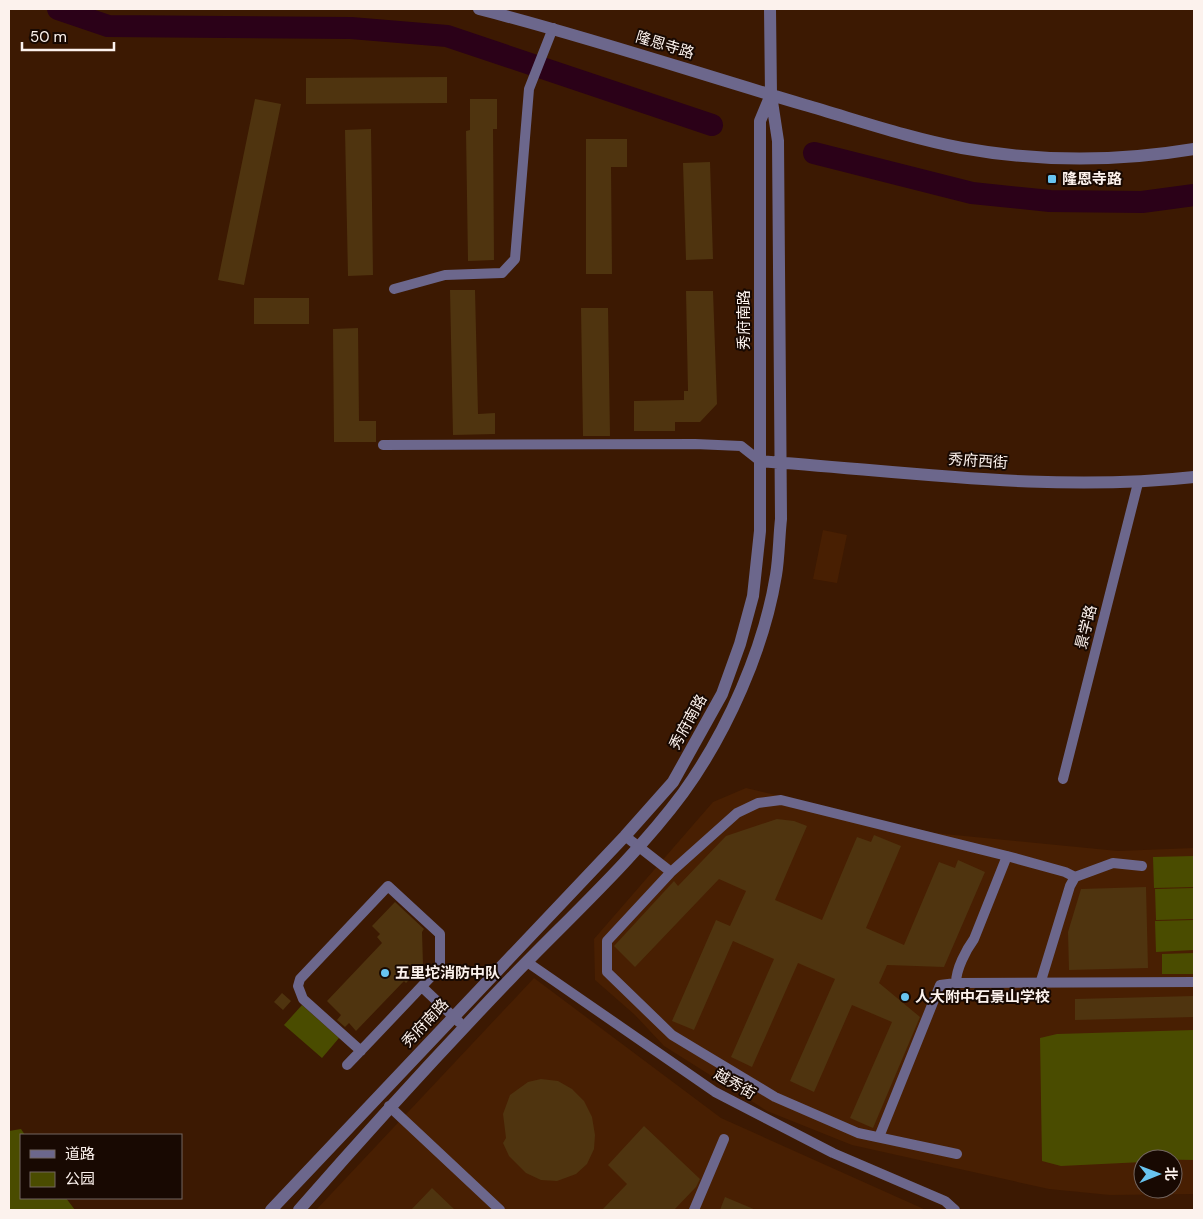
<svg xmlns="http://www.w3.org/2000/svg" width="1203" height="1219" font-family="'DM Sans','Noto Sans SC',sans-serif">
  <rect width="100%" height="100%" fill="#3c1902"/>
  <path fill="#481f02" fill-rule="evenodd" d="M823,530L847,535L837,583L813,579Z
    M746,788L934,833L1118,851L1194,848V1194L1110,1195L1049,1189L852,1145L767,1111L664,1046L635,1015L595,980L594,939L713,802ZM1143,1159H1173V1189H1143Z
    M534,978L721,1118L926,1210H316Z"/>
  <path fill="#4a4c00" d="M1194,856V887L1154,888L1153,857Z
    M1194,888V919L1156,920L1155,889Z
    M1194,920V950L1156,952L1155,921Z
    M1194,953V974H1162V954Z
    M302,1005L339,1038L322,1058L284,1025Z
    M1194,1030V1160L1143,1159V1162L1061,1166L1042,1161L1040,1038L1057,1034Z
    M21,1129L25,1135H21V1198H66L75,1210H9V1131Z"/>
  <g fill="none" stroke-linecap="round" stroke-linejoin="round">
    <path stroke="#2b0118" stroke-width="22" d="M58,9L108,26L351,28L447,36L712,125
      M814,153L972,193L1050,201L1142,202L1194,195"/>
  </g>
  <path fill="#4f340f" d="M447,77V103L306,104V78Z
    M255,99L281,104L244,285L218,280Z
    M470,99H497V129H493L494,260L468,261L466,131L470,130Z
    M371,129L373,275L348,276L345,130Z
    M586,139H627V167H611L612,274H586Z
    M710,162L713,259L686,260L683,163Z
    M450,290H475L478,414L495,413V434L453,435Z
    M686,291H713L717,404L700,422H675V431H634V401L684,400V391H688Z
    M254,298H309V324H254Z
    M581,308H608L610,436H583Z
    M358,328L359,421H376V442H334L333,329Z
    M777,819L794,821L807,826L775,900L822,920L857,837L871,842L874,835L901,846L866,928L904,945L939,862L955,868L958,860L985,872L944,967L887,965L879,983L920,1017L873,1128L850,1118L892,1022L852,1005L814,1092L790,1081L835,979L798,963L752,1067L731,1057L774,959L733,941L694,1030L672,1021L716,920L730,926L746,891L719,879L635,967L614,946L674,881L678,886L726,836Z
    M1146,887L1148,968L1069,970L1068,932L1081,889Z
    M395,902L424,929L422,932L423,965L406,983L404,981L356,1031L349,1023L345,1027L337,1020L341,1015L327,1001L382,943L377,937L380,934L372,926Z
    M282,993L291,1001L283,1010L274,1002Z
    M1194,996V1017L1075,1020V999Z
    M541,1079L558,1081L572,1089L584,1101L592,1117L595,1135L594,1149L587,1164L576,1174L557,1181L541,1180L526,1173L509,1156L503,1143L506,1138L503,1114L510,1095L528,1082Z
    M644,1126L700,1179L696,1187L674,1210H602L627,1184L608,1165Z
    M432,1188L455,1210H411Z
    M725,1197L756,1210H720Z"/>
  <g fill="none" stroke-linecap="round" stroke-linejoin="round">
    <path stroke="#6c678c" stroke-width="10" d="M394,289L445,275L502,273L515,259L529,89L553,28
      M383,445L695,444L741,446L760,461
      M1063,779L1138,483
      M625,836L671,872
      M1007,856L974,939C966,950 956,969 956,983L1194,982
      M527,962L715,1092L833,1153L945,1201L955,1210
      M1040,984L1070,886L1075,877
      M422,987L459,1022
      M347,1065C378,1033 409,1000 440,967V934L388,886L300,979L298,986L303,999L361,1051
      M389,1106L500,1210
      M879,1137L940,985L956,983
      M957,1154L858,1133L775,1097L672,1035L607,972V941L671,872L737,813L758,803L781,800L1007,856L1065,872L1075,877L1113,863L1142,866
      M694,1210L724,1139"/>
    <path stroke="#6c678c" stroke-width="12" d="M479,9C589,37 696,73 805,105C857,120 909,138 962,148C1039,162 1116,162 1194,149
      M760,461C904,471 1050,493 1194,477
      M271,1210L625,836L673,782L722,694L740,644L753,596L760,531V121L770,97
      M299,1210C368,1131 439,1053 512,977C569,918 635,858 683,793C727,732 764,649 776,575C779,557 779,537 781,519L778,141L771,95L770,9"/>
  </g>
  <g fill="#68c4f0" stroke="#180902" stroke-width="2">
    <rect x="1047" y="174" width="10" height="10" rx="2.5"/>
    <circle cx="385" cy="973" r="5"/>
    <circle cx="905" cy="997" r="5"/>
  </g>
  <g text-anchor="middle" stroke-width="4" stroke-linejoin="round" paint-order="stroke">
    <g font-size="15" fill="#fcf2ed" stroke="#180902">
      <text transform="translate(665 45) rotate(17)" y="5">隆恩寺路</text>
      <text transform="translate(744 320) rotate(-90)" y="5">秀府南路</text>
      <text transform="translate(978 461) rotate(4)" y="5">秀府西街</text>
      <text transform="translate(1086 627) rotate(-76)" y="5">景学路</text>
      <text transform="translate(688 722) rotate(-61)" y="5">秀府南路</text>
      <text transform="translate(425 1023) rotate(-47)" y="5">秀府南路</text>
      <text transform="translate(735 1084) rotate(30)" y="5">越秀街</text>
    </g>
    <g font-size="15" font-weight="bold" fill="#fcf2ed" stroke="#180902" text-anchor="start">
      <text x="1062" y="184">隆恩寺路</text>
      <text x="395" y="978">五里坨消防中队</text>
      <text x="915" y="1002">人大附中石景山学校</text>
    </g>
  </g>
  <rect width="1203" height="1219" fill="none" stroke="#fcf2ed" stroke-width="20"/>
  <rect x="20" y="1134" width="162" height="65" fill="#180902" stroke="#736660"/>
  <rect x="30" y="1150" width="25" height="8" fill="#6c678c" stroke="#736660"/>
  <text x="65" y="1159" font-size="15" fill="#fcf2ed">道路</text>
  <rect x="30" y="1172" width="25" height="15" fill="#4a4c00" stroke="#736660"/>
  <text x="65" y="1184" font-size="15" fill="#fcf2ed">公园</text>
  <g transform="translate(1158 1174) rotate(89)"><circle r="24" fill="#180902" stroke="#736660"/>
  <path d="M0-4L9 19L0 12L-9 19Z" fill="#68c4f0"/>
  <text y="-8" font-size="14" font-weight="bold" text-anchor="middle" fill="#fcf2ed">北</text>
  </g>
  <path d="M22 42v8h92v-8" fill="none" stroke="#fcf2ed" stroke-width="2.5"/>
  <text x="30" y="42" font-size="15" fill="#fcf2ed" stroke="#180902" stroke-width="4" paint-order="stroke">50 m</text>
</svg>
